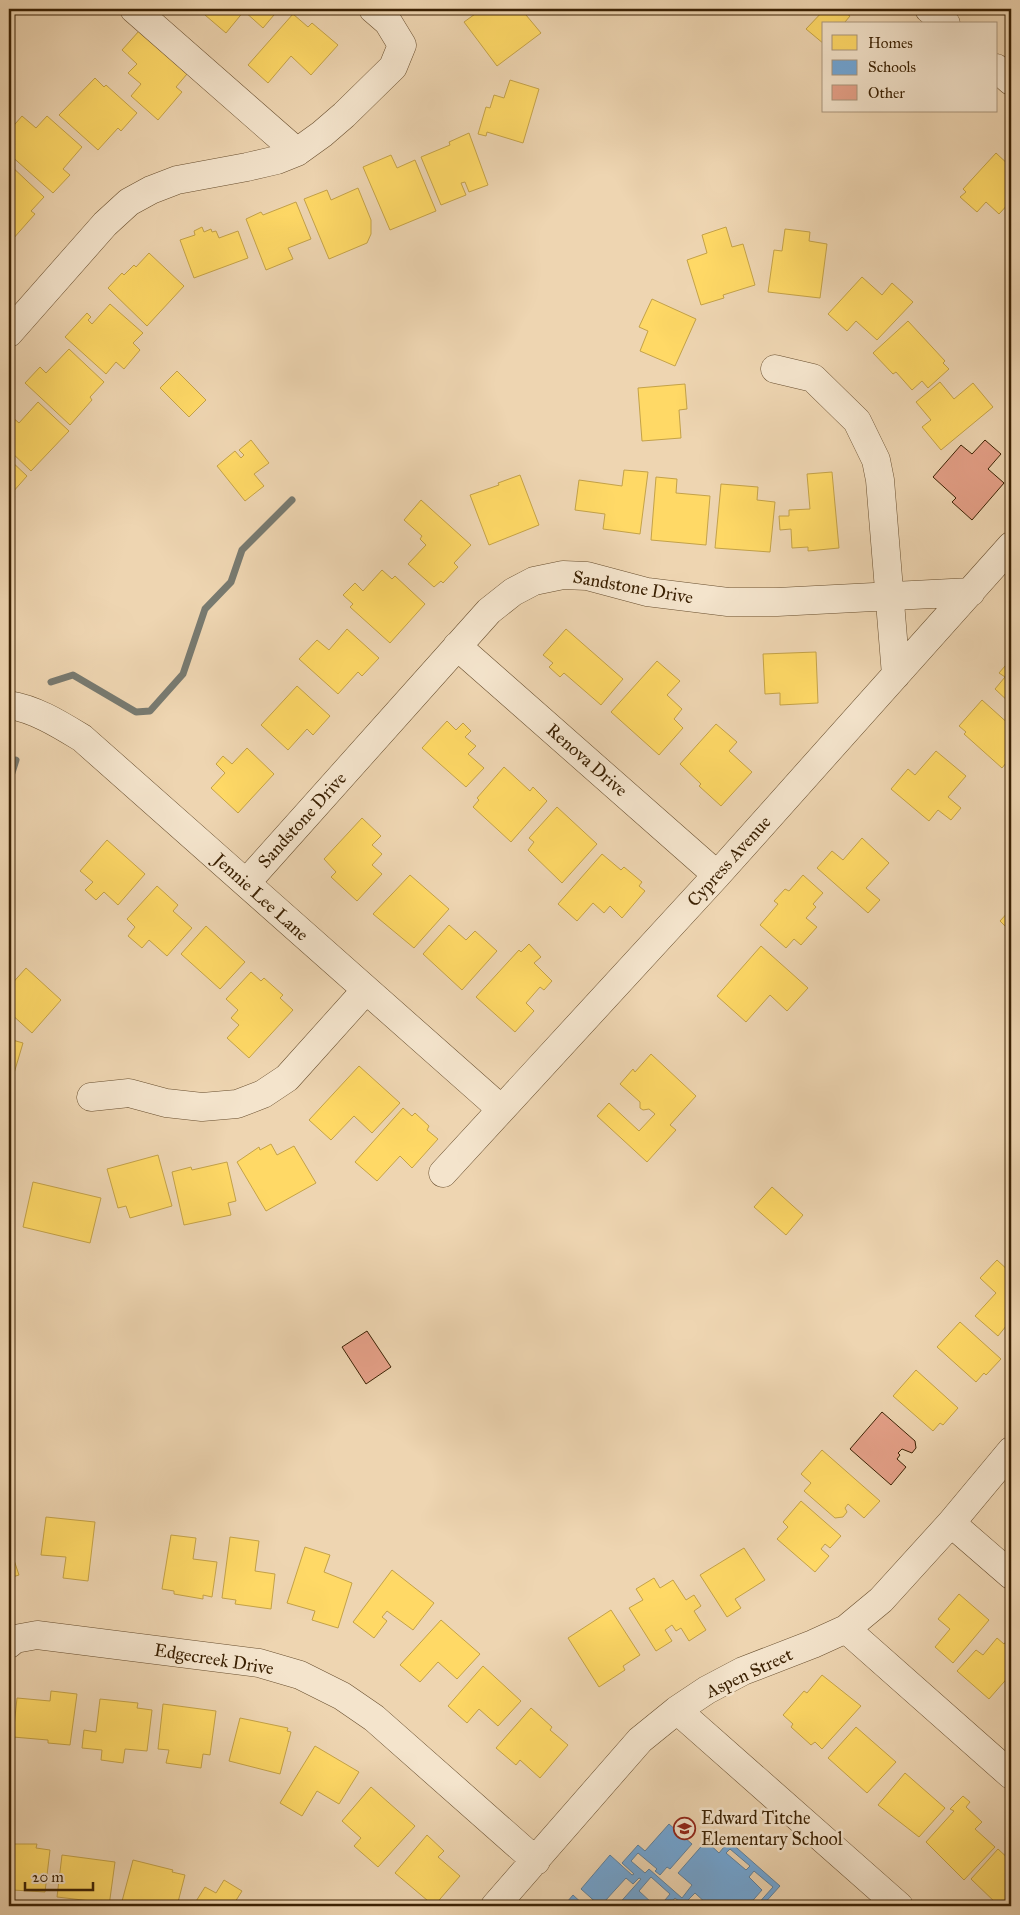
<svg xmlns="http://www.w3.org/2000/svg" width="1020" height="1915" font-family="'IM FELL Great Primer',serif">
  <rect width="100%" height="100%" fill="#eed5b1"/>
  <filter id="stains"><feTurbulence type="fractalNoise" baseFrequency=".004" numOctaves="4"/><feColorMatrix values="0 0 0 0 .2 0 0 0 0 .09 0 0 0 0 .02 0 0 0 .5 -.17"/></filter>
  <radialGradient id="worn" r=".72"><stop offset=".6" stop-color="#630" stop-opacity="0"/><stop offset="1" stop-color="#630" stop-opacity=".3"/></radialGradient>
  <path fill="#ffd966" stroke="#c4a248" d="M210,9H279L263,28L244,11L226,33L205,15Z
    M482,9H506L509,12L513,9H521L541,33L497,66L464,22Z
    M825,9H839L850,16L845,22L848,24H824V44L806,29Z
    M293,14L308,27L312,23L338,45L311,75L291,56L268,83L248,65Z
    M139,31L187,74L176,87L182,92L158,120L131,96L141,84L128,73L137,64L122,50Z
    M95,78L104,87L106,85L137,113L121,131L118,128L98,150L59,115Z
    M510,80L539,89L523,143L487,132L486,136L478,134L486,107L490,108L494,95L504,98Z
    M22,116L36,128L47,116L82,147L63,169L70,175L53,193L9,154V151L15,144L9,138V131Z
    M469,133L488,185L469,192L465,182L461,183L466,195L441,205L421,157L450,145L449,142Z
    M996,153L1011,167V193L1007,197L1011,201L999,214L986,202L977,212L960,197L966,192L963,189Z
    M391,155L397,168L415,160L436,211L390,230L363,167Z
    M9,164L44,197L31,211L35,214L12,240L9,237Z
    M358,188L371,220V234L367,243L329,259L304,199L327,190L331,200Z
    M296,202L311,239L288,248L293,259L266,270L246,219L261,212L263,215Z
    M202,227L204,232L211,229L212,232L216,231L219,238L238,231L248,258L194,278L180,240L195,235L194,231Z
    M726,227L732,247L743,244L755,285L723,295L724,298L701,305L687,260L707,253L702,235Z
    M785,229L810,232L809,241L827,244L820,298L768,292L774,250L782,251Z
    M149,253L184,286L147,326L108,288L122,273L124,275L134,265L136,267Z
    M862,277L882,295L892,283L913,302L877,340L856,321L847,331L828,314Z
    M652,299L696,319L675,366L640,351L648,331L639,327Z
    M110,304L143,333L133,343L140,350L124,369L116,362L106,374L65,337L87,313L91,317L88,320L92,324Z
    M908,321L945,361L943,363L949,369L928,388L922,381L912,390L896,372L893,374L873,353Z
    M69,349L104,382L90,397L92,400L70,425L25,383L40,367L46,373Z
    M177,371L206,400L189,417L160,388Z
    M940,382L954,399L973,383L993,407L941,450L922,427L931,420L916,402Z
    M685,384L687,409L679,410L681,438L642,441L638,388Z
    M38,402L69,431L31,471L9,450V418L11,416L19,423Z
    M251,440L269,463L254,474L264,486L245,501L217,466L235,451L241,458L244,455L239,450Z
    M9,459L27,476L12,493L15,496L9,503Z
    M624,470L648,472L640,534L603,529L605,514L575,510L579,480L622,486Z
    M832,472L839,548L808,551V547L792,548L791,529L780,530L779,516H789V510L810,509L807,474Z
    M520,475L539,525L489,545L470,495L499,485L498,483Z
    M656,477L677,479L676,493L710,496L706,545L651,540Z
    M721,484L758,487L757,500L775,502L770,552L715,548Z
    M421,500L471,545L454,563L458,567L443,583L441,581L434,587L408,564L426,545L420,539L422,536L404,520Z
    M382,570L392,579L395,576L425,604L390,643L350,607L353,604L343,595L355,583L363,591Z
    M347,629L379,658L362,676L358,672L338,694L299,659L317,640L329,650Z
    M566,629L623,679L601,705L564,673L560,677L549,667L553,663L543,655Z
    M816,652L818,703L780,705V693L765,694L763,654Z
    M1011,659V704L995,689L1005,677L999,673Z
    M657,661L680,681L667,695L682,709L674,719L683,728L659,755L611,712Z
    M297,686L330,716L313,735L307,729L288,750L261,725Z
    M982,700L1011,726V757L1002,768L964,734L966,732L959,726Z
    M447,721L456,730L463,723L471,731L465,737L476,746L468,754L484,768L466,787L422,748Z
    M716,724L737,742L729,751L752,772L721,806L699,786L701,784L680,764Z
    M247,748L274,774L238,813L211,788L225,773L216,764L223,756L232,764Z
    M936,751L966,776L948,797L961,808L951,820L938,810L929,821L891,789L908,769L915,775Z
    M504,767L530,791L533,787L547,801L511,842L473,807L479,800L477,798Z
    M557,807L597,844L562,883L528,850L534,842L529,838Z
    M362,818L381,836L372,845L382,854L372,865L382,874L357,901L331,877L336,872L324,859Z
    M862,838L889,863L866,888L880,900L868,913L817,868L832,851L843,860Z
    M107,840L145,874L118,905L104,892L96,900L85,890L93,882L80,871Z
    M602,854L621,870L624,867L642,882L639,886L645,891L622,918L610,906L604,913L593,903L577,921L558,904Z
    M410,875L449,909L414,948L373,914Z
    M803,875L823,893L813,904L816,907L806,918L817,927L801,945L794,939L786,948L760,925L778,904L774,901L785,889L789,891Z
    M157,886L178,905L173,911L192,928L167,956L149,940L142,948L128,936L135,927L127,919Z
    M1011,909V932L1000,921Z
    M449,925L466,940L475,931L497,951L462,990L423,954Z
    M206,926L245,962L220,989L181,954Z
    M529,944L541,957L534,963L552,981L544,990L540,987L526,1003L534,1011L515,1032L476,997L519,950L521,952Z
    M761,946L808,988L787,1011L770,995L746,1022L717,996Z
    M26,968L61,1000L32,1033L9,1012V987Z
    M251,972L261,981L264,978L283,995L280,998L293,1010L249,1058L227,1038L239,1025L231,1018L238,1010L226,999Z
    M9,1039L23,1043L12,1080L9,1079Z
    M651,1054L696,1096L670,1125L676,1130L647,1162L597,1116L609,1103L639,1131L655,1114L649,1109L643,1110L640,1108V1102L620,1084L633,1069L635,1072Z
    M359,1066L400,1103L372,1133L354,1116L331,1140L309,1120Z
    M403,1108L412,1116L415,1113L429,1126L427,1130L438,1139L412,1168L400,1156L377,1181L355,1162Z
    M271,1144L277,1155L294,1146L316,1183L266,1211L237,1162L259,1147L260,1150Z
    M158,1155L172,1206L130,1218L126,1206L118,1208L107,1169Z
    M227,1162L236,1201L228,1203L231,1215L184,1225L172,1172L191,1167L192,1170Z
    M33,1182L101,1198L90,1243L23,1227Z
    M772,1187L803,1215L786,1235L754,1207Z
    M997,1260L1011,1273V1320L998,1336L975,1316L996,1293L980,1278Z
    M960,1322L1001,1359L986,1375L984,1373L976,1382L937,1347Z
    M916,1370L958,1408L943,1425L940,1423L933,1431L893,1396Z
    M822,1450L880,1501L864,1518L848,1504L845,1508L847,1512L843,1517L835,1518L804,1491L811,1483L801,1474Z
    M801,1501L841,1536L830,1548L825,1544L821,1549L829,1556L815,1572L777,1539L788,1527L783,1522Z
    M46,1517L95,1522L88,1581L63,1578L66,1557L41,1555Z
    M171,1535L196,1538L193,1559L217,1562L212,1597L203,1595V1599L174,1594V1591L162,1589Z
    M230,1537L259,1541L255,1571L275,1574L271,1609L235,1604L236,1600L222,1598Z
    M9,1545L19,1575L9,1578Z
    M305,1547L330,1555L324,1572L352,1583L338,1628L312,1620L315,1611L287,1603Z
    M744,1548L765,1580L735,1599L741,1608L727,1617L700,1575Z
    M392,1570L434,1603L413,1630L387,1611L382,1617L387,1621L374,1638L353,1622Z
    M654,1578L660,1588L673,1580L686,1600L694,1595L701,1606L694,1611L706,1630L689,1641L681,1628L676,1631L672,1625L665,1630L672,1641L656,1651L629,1608L643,1600L636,1589Z
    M959,1594L989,1620L953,1663L935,1647L950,1629L938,1619Z
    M611,1610L640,1655L623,1666L625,1670L599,1687L568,1638Z
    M441,1620L480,1654L457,1679L438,1662L420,1682L400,1665Z
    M997,1638L1004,1644L1009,1638L1011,1639V1674L989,1699L957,1671L976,1650L983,1655Z
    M483,1666L521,1701L498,1726L479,1709L467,1723L448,1706Z
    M822,1675L861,1706L822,1749L815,1742L811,1745L791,1727L793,1724L783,1715L804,1691L807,1693Z
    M51,1691L77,1694L70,1745L48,1743V1740L13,1737L17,1698L50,1701Z
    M100,1699L138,1703L137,1708L152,1710L147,1751L125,1749L123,1763L101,1760L102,1750L82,1748L84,1730L96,1732Z
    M163,1704L216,1711L210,1755L203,1754L201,1768L166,1763L169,1750L158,1749Z
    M531,1708L552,1727L550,1730L568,1745L540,1778L520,1760L516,1765L496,1748Z
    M240,1718L288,1728L287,1731L291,1732L280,1774L229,1761Z
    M856,1727L896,1762L867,1793L828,1758Z
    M315,1746L359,1772L339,1804L317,1791L302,1816L280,1803Z
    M905,1773L945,1808L919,1837L878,1805Z
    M371,1787L415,1826L378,1867L354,1846L361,1838L342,1821Z
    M963,1796L970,1802L966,1807L982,1822L975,1829L995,1847L964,1880L926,1842L954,1811L950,1809Z
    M427,1835L444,1851L438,1857L460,1876L434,1906L395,1873Z
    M9,1844H37L36,1848L50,1850L45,1892L13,1890V1887L9,1886Z
    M998,1849L1011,1861V1906H999L971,1879Z
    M62,1855L115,1862L109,1906L91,1904V1901L57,1897Z
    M133,1860L173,1870L172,1872L185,1875L177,1906L121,1905Z
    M224,1880L242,1891L235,1902L241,1906H193L205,1887L216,1893Z"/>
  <path fill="#6fa8dc" stroke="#5f809b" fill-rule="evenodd" d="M669,1824L692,1844L670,1869L667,1867L660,1875L655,1871L657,1869L638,1853L631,1861L645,1873L649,1869L682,1898L692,1885L678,1873L706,1841L719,1853L729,1841L780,1886L762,1906H756L773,1887L754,1871L749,1877L762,1890L748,1906H709L695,1893L687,1901L692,1906H685L675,1898L668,1906H660L670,1894L651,1877L639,1891L653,1904L651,1906H617L641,1879L639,1878L633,1884L626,1878L605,1901L610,1906H605L603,1904L600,1906L581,1889L610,1855L632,1875L634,1874L622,1863L638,1845L645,1851ZM730,1849L750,1866L746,1870L726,1853Z
    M573,1895L585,1906H560L565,1900L567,1902Z"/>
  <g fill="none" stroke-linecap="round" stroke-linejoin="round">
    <path stroke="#787a70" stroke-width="7" d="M51,682L73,675L136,712L150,711L183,674L205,609L231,582L242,550L292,500
      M9,782L16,760"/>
  </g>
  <path fill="#e6a189" stroke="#3b2103" d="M985,440L1001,454L988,469L1004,483L972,520L952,502L956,498L933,477L961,445L972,454Z
    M367,1331L391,1367L366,1384L342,1347Z
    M882,1412L915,1441L916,1448L912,1453L902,1449L898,1453L900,1455L897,1459L906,1467L891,1485L850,1449Z"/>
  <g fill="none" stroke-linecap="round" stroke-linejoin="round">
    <defs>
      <path id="minor" d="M134,9L297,152
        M929,9L946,24
        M996,68L1011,81
        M9,333L105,224L129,202L151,190L177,180L247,167L277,160L297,152L322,134L344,115L393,67L402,45L388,22L373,9
        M775,369L813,378L857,421L876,460L880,480L896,675
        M457,646L717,875
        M9,705C35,709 59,724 82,738L501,1109
        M246,883L489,611L513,592L534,581L563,575L587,576L647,592L728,602H777L971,592
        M91,1097L129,1093L166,1103L202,1107L237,1104L263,1094L287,1078L366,990
        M443,1173L717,875L1011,546
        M951,1523L1011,1575
        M846,1629L1011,1775
        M9,1644L15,1639L37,1635L259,1663L300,1675L342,1696L374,1718L536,1861
        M677,1710L899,1906
        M495,1906L640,1740L677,1710L707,1690L743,1671L813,1644L846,1629L881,1600L951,1523L1011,1451"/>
    </defs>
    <use href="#minor" stroke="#684e2e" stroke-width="29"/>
    <use href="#minor" stroke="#f4e4cc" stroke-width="28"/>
  </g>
  <defs>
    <symbol id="school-ring" viewBox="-11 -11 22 22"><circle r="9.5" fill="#f4e4cc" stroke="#8f2418" stroke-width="1.5"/><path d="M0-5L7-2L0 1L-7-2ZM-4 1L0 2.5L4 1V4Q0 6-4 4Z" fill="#8f2418"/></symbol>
  </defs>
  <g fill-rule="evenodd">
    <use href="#school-ring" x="672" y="1816" width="25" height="25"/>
  </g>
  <g text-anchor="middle" stroke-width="5" stroke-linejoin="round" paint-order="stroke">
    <g font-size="18" fill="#3b2103" stroke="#f4e4cc">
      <text transform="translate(633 587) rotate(10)" y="6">Sandstone Drive</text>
      <text transform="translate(587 760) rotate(41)" y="6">Renova Drive</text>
      <text transform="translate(302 820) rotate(-48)" y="6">Sandstone Drive</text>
      <text transform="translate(729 861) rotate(-48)" y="6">Cypress Avenue</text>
      <text transform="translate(261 897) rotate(42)" y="6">Jennie Lee Lane</text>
      <text transform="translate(214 1659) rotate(9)" y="6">Edgecreek Drive</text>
      <text transform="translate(749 1673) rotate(-25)" y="6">Aspen Street</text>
    </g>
    <g font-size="18" fill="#3b2103" stroke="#f4e4cc" text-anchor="start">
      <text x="701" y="1824">Edward Titche<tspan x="701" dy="21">Elementary School</tspan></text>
    </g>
  </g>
  <rect width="1020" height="1915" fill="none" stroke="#eed5b1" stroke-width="30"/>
  <rect x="10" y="10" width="1000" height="1895" fill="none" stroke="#3b2103" stroke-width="2.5"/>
  <rect x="15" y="15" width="990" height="1885" fill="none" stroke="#3b2103"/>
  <rect x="822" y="22" width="175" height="90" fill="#f4e4cc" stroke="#aa967c"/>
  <rect x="832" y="35" width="25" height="15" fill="#ffd966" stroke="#aa967c"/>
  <text x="868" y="48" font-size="15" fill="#3b2103">Homes</text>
  <rect x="832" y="60" width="25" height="15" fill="#6fa8dc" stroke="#aa967c"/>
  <text x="868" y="72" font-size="15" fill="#3b2103">Schools</text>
  <rect x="832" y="85" width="25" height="15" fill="#e6a189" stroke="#aa967c"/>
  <text x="868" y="98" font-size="15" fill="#3b2103">Other</text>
  <path d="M25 1882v8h68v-8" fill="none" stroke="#3b2103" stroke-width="2.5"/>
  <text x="32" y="1882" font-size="15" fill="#3b2103" stroke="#f4e4cc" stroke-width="4" paint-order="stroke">20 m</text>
  <rect width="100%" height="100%" filter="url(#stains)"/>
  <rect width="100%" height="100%" fill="url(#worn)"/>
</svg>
